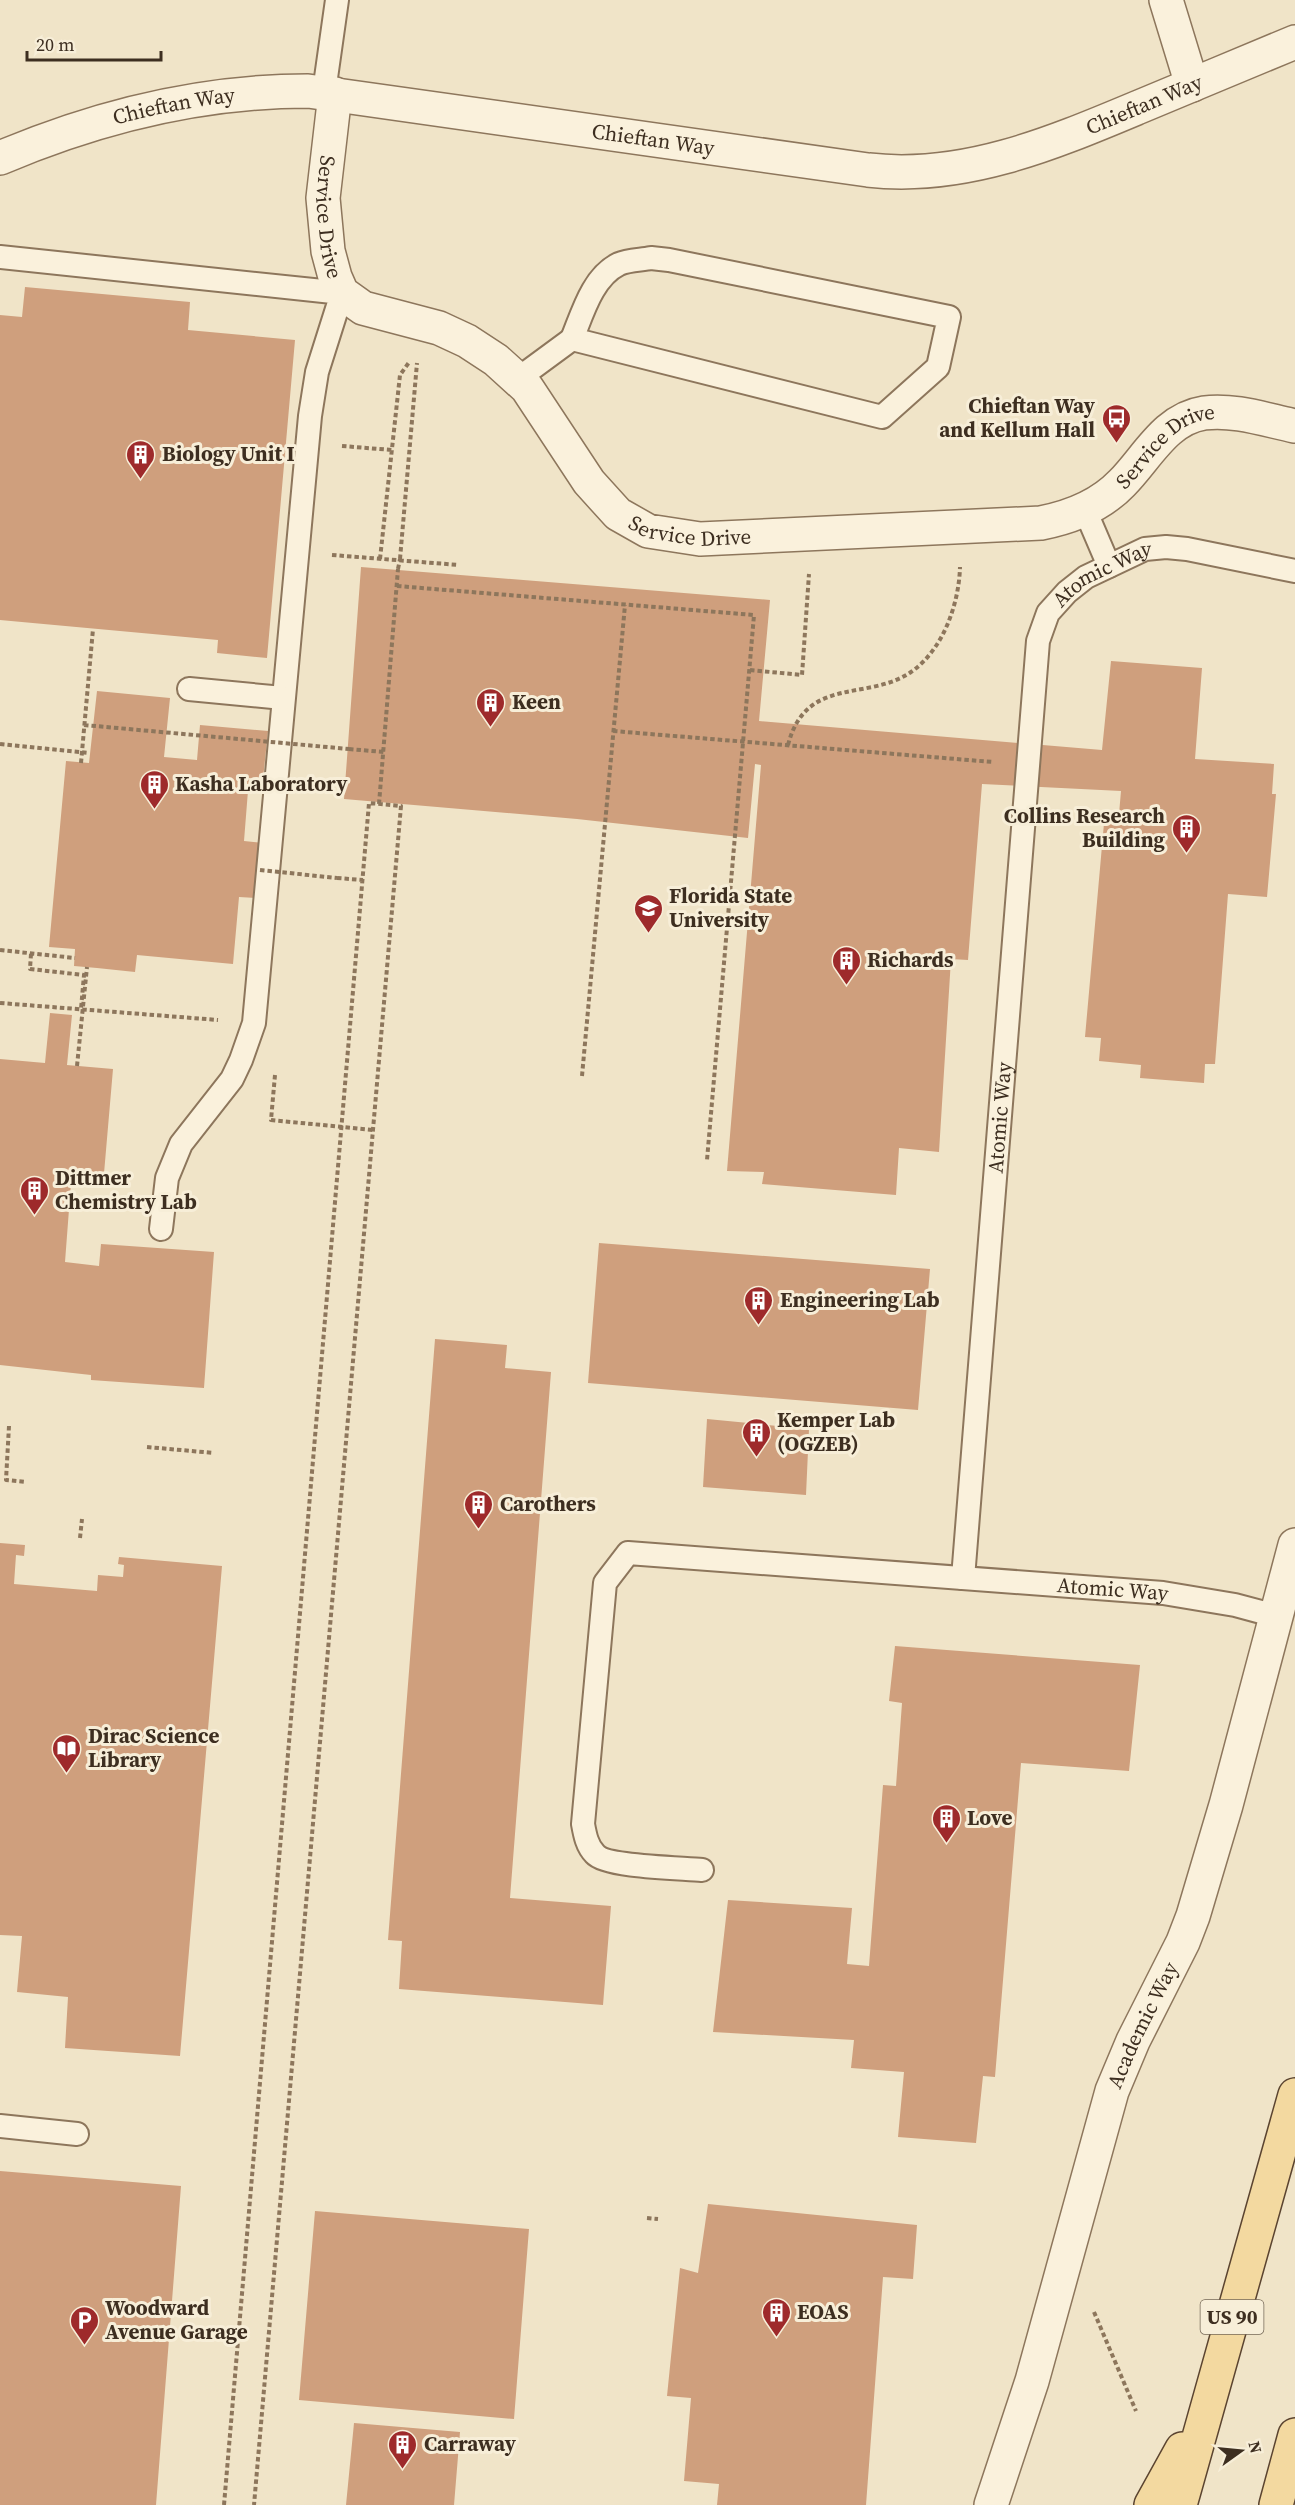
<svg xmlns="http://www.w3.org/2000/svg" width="1295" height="2505" font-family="'Source Serif 4',serif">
  <rect width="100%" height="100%" fill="#f0e4c8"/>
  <path fill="#cf9f7d" d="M25,287L190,302L188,330L295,340L267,658L217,653L218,640L0,620V315L22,317Z
    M361,567L770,600L759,721L1102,750L1111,661L1202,668L1195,759L1274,764L1272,794H1276L1267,897L1228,894L1215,1064H1205L1204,1083L1140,1078L1141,1065L1099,1061L1101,1038L1085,1037L1105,812L1119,814L1121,791L982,784L968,960L951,959L939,1152L899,1148L896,1195L762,1184L764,1172L727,1171L761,765L755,764L748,838L577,819L344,799Z
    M97,691L170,698L164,757L197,760L200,725L268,731L263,779L249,778L244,841L263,843L258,898L239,897L233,964L137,955L135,972L97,968L74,966L75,949L49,947L66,761L89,763Z
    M50,1013L72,1015L67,1065L113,1069L103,1185L71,1183L65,1262L99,1266L101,1244L214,1252L204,1388L91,1380V1375L0,1365V1059L45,1063Z
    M599,1243L930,1269L918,1410L588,1383Z
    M435,1339L507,1345L505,1368L551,1372L510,1898L611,1906L603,2005L399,1989L402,1941L388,1940Z
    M707,1419L809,1429L806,1495L703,1487Z
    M0,1543L25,1545L24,1556L16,1555L14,1584L97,1591L98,1575L123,1577L124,1565L118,1564L119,1557L222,1566L180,2056L65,2048L68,1997L17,1992L22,1936L0,1935Z
    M895,1646L1140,1665L1129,1771L1021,1763L995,2077L983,2076L976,2143L898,2137L904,2072L851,2068L854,2040L713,2032L728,1900L852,1908L847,1964L869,1966L883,1785L896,1786L902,1703L889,1701Z
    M0,2171L181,2186L156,2505H0Z
    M708,2204L917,2225L913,2279L883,2277L866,2505H717L719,2484L684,2481L691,2398L667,2396L680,2268L698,2273Z
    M315,2211L529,2229L514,2419L299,2400Z
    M354,2423L460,2432L454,2505H346Z"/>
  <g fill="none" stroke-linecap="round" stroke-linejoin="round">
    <defs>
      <g id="service">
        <path d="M324,92L337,0"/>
        <path d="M0,257L342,293L317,372L310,416L254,1023L241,1060L232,1079L181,1144L167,1178L161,1229"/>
        <path d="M651,258L669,260L949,317L938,367L882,417L572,339C582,315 592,277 619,264C628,260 641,260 651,258Z"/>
        <path d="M519,378L572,339"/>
        <path d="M1085,510L1109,566"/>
        <path d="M189,689L283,698"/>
        <path id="s1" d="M963,1578L1038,641L1048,613L1067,592L1086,577L1145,549L1166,547L1187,549L1295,571"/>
        <path id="s2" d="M702,1870C682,1868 606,1867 595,1854C587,1846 585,1835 583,1824L605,1583L628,1553L1163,1593L1235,1605L1276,1616"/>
        <path d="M0,2126L77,2134"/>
      </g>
      <g id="minor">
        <path d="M1166,0L1192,85"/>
        <path id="s3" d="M335,94L323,198L328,251L335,277L342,293L363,308L439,328L467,341L496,360L527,388L589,482L618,514L648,531L700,539L1041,523C1072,517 1100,506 1122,483C1147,458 1165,419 1204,413C1234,409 1266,420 1295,426"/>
        <path id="s4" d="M0,158C99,116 200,91 308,91L868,170C964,181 1053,143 1139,107C1191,85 1243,64 1295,42"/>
        <path id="s5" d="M991,2505L1032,2381L1112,2091L1133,2041L1183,1942L1193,1916L1226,1805L1295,1545"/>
      </g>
      <path id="primary" d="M1151,2505L1182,2449
        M1180,2505L1295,2095
        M1276,2505L1295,2435"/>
    </defs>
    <use href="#service" stroke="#8d765c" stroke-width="26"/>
    <use href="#minor" stroke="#8d765c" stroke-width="36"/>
    <use href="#primary" stroke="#5b4430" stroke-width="36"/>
    <path stroke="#8d765c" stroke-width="4" stroke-dasharray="4.5 3" stroke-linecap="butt" d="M342,446L392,450
      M332,555L459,565
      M380,559L400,375L410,361
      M400,559L417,363
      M397,586L754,615L707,1160
      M750,670L802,675L809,574
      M613,731L993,762
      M0,744L89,753
      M788,745C806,675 867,702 911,672C943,650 959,604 960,567
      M349,749L384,752
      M379,804L398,569
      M337,878L363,880
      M0,950L75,958
      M31,954L30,969L84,975L81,1009
      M0,1003L218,1020
      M275,1075L271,1120L373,1130
      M582,1076L625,605
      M9,1426L6,1480L26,1482
      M147,1447L214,1453
      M80,1538L82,1519
      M647,2218L658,2219
      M1094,2312L1136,2411
      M224,2505L369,803L401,806L254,2505"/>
    <use href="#service" stroke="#faf1dc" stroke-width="22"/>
    <use href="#minor" stroke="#faf1dc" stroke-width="33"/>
    <use href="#primary" stroke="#f3d9a0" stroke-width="33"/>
    <path stroke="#8d765c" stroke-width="4" stroke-dasharray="4.5 3" stroke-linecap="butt" d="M398,569L400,559
      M84,725L349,749
      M81,763L93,629
      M260,870L337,878
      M77,1066L87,967"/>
  </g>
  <defs>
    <symbol id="bus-pin" viewBox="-11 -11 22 30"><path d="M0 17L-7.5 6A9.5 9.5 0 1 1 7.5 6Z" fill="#9e2a2b" stroke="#f7eed8"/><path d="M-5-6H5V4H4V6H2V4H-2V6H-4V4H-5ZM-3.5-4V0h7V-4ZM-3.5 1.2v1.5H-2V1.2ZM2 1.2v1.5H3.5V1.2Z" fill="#fff"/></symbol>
    <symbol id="building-pin" viewBox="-11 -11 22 30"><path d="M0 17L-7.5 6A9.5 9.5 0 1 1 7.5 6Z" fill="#9e2a2b" stroke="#f7eed8"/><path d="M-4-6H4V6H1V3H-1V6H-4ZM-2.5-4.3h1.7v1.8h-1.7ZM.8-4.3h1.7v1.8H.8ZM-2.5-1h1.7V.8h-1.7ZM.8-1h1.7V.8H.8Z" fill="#fff"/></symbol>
    <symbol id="university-pin" viewBox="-11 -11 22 30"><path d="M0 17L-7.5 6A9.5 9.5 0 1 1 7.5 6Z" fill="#9e2a2b" stroke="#f7eed8"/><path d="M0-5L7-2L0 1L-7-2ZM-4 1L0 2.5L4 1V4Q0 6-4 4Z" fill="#fff"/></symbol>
    <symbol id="library-pin" viewBox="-11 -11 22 30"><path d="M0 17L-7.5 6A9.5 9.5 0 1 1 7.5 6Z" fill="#9e2a2b" stroke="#f7eed8"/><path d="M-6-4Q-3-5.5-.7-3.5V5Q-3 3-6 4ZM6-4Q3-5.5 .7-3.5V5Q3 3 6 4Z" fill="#fff"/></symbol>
    <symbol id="parking-pin" viewBox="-11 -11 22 30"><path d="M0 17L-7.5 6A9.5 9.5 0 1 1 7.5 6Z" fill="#9e2a2b" stroke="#f7eed8"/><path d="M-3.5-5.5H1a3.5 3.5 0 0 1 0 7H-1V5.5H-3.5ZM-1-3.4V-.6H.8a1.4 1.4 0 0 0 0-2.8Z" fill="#fff"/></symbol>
  </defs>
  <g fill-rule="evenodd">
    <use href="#bus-pin" x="1100" y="402" width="33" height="45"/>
    <use href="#building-pin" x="124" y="438" width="33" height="45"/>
    <use href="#building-pin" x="474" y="686" width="33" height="45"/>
    <use href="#building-pin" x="138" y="768" width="33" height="45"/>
    <use href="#building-pin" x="1170" y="812" width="33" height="45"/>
    <use href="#university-pin" x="632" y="892" width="33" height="45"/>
    <use href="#building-pin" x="830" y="944" width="33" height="45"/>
    <use href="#building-pin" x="18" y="1174" width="33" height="45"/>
    <use href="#building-pin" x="742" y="1284" width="33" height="45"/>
    <use href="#building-pin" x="740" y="1416" width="33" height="45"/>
    <use href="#building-pin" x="462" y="1488" width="33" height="45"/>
    <use href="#library-pin" x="50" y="1732" width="33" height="45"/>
    <use href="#building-pin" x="930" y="1802" width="33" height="45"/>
    <use href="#building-pin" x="760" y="2296" width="33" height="45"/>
    <use href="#parking-pin" x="68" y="2304" width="33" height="45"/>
    <use href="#building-pin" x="386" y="2428" width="33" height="45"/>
  </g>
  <g text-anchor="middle" stroke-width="6" stroke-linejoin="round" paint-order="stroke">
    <rect fill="#f7eed8" stroke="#756857" stroke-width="1.5" x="1200.5" y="2300" width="63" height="34" rx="4.5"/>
    <g font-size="20" font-weight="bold" fill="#3d2e20">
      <text x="1232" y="2324">US 90</text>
    </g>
    <g font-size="21" fill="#3d2e20" stroke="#f7eed8">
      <text dy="7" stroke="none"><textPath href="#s4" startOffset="1170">Chieftan Way</textPath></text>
      <text dy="7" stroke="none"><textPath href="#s4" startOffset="182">Chieftan Way</textPath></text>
      <text dy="7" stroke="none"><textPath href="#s4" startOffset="666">Chieftan Way</textPath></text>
      <text dy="7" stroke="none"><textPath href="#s3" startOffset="124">Service Drive</textPath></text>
      <text dy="7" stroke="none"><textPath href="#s3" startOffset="1149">Service Drive</textPath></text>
      <text dy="7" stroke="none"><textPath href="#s3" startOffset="646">Service Drive</textPath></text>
      <text dy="7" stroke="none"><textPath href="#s1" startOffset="1038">Atomic Way</textPath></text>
      <text dy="7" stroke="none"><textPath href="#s1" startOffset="462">Atomic Way</textPath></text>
      <text dy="7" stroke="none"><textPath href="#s2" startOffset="908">Atomic Way</textPath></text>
      <text dy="7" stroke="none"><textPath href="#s5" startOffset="504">Academic Way</textPath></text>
    </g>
    <g font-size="21" font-weight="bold" fill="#3d2e20" stroke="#f7eed8" text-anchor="start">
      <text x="1095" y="413" text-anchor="end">Chieftan Way<tspan x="1095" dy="24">and Kellum Hall</tspan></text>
      <text x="162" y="461">Biology Unit I</text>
      <text x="512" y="709">Keen</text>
      <text x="175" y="791">Kasha Laboratory</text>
      <text x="1165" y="823" text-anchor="end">Collins Research<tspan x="1165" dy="24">Building</tspan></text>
      <text x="669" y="903">Florida State<tspan x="669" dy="24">University</tspan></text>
      <text x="867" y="967">Richards</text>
      <text x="55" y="1185">Dittmer<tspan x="55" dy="24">Chemistry Lab</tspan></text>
      <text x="780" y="1307">Engineering Lab</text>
      <text x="777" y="1427">Kemper Lab<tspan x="777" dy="24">(OGZEB)</tspan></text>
      <text x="500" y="1511">Carothers</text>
      <text x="88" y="1743">Dirac Science<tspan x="88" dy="24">Library</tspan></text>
      <text x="967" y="1825">Love</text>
      <text x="105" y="2315">Woodward<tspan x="105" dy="24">Avenue Garage</tspan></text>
      <text x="797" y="2319">EOAS</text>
      <text x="424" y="2451">Carraway</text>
    </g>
  </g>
  <g transform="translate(1241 2451) rotate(75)" stroke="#f7eed8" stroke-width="4.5" paint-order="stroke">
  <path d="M0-4.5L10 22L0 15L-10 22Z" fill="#3d2e20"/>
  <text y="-9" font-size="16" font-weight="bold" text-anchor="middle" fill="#3d2e20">N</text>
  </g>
  <path d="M27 51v9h134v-9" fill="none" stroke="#3d2e20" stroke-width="3"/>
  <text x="36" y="51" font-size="18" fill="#3d2e20" stroke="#f7eed8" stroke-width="4.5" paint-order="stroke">20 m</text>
</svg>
